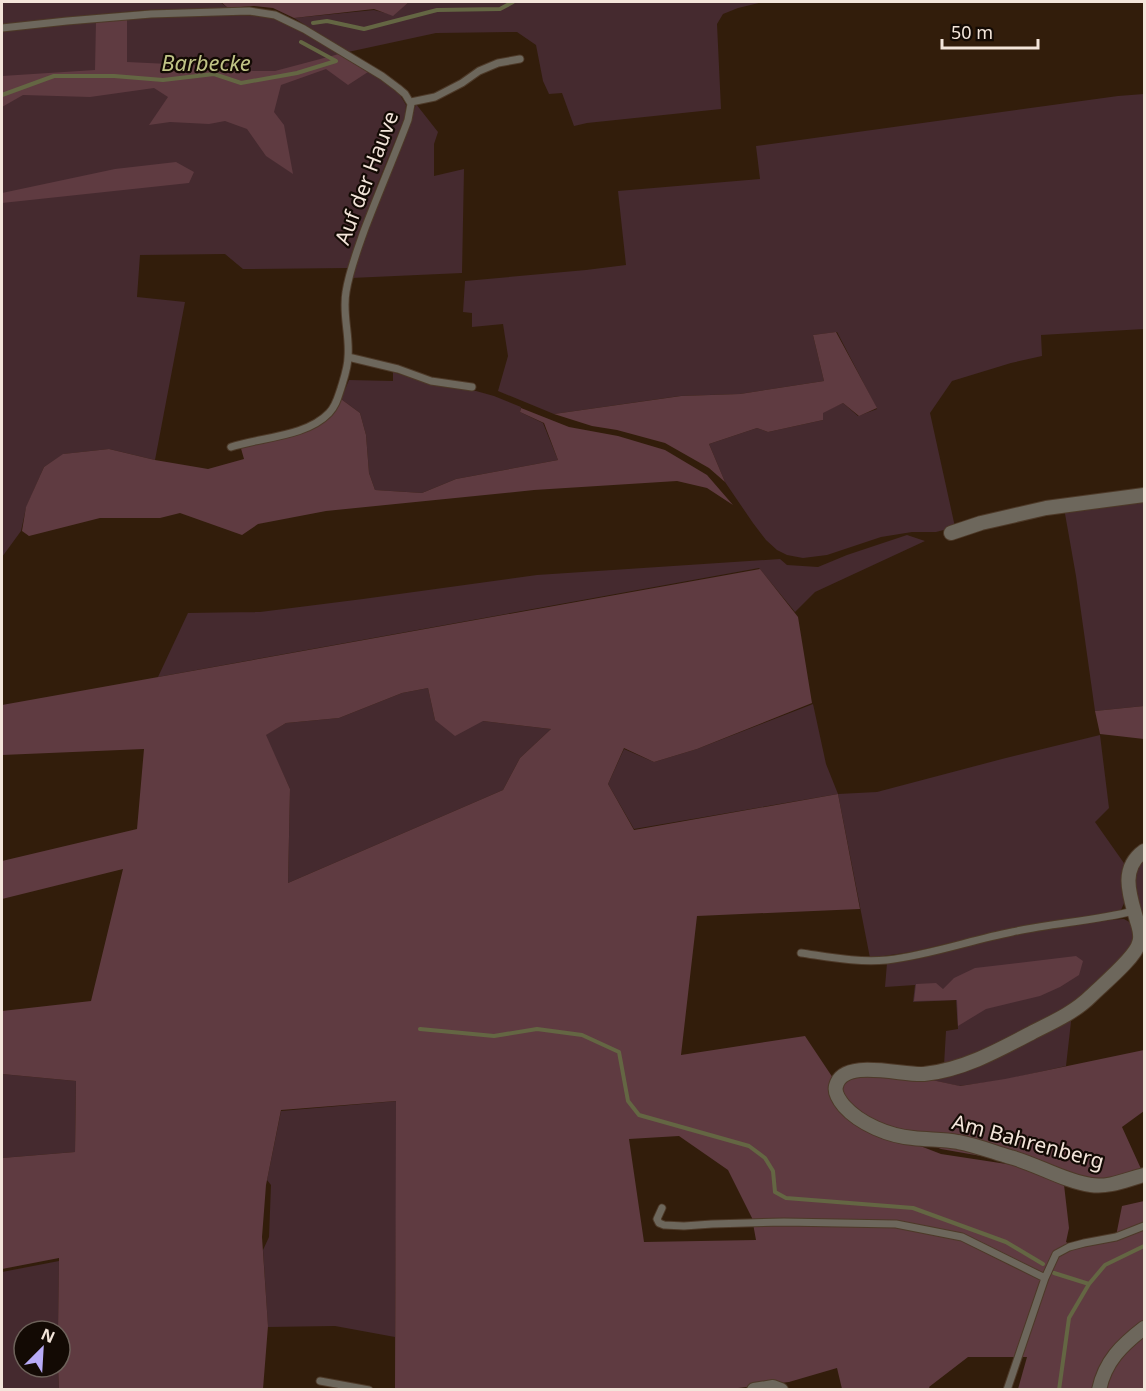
<svg xmlns="http://www.w3.org/2000/svg" width="1146" height="1391" font-family="'Noto Sans',sans-serif">
  <rect width="100%" height="100%" fill="#321d0b"/>
  <path fill="#452a2f" d="M2,2H220L228,8L146,10L61,18L2,25Z
    M409,2H763L738,8L723,14L717,24L721,109L587,123L574,126L562,93L549,94L543,81L536,45L517,32L436,33L348,52L294,18L374,10L393,15Z
    M218,14L273,17L304,32L381,78L400,95L406,105L405,117L378,183L348,268L243,269L225,254L140,255L137,297L185,302L155,460L109,449L64,454L44,467L26,508L21,531L2,557V32C74,23 145,17 218,14Z
    M1144,94V329L1041,335L1042,356L1011,363L952,381L930,413L955,527L936,532H912L881,537L827,555L803,558L787,555L777,550L766,540L753,523L725,482L709,444L757,428L768,432L823,420V412L843,403L858,416L877,409L837,332L813,335L824,381L740,394L680,396L554,414L498,391L508,356L503,324L472,327V313L463,312L465,281L586,270L626,265L618,191L760,179L756,146L1118,96Z
    M416,104L438,132L434,144V176L464,169L462,273L351,278C363,243 375,207 389,173C398,150 409,128 416,104Z
    M393,372L434,385L476,391L494,396L521,407L520,412L543,423L558,460L456,479L422,493L375,490L369,473L366,435L360,413L341,399L349,380L393,381Z
    M1144,498V706L1095,711L1076,576L1064,508Z
    M907,535L925,541L815,592L795,612L759,568L158,677L188,613L260,612L363,599L537,575L780,559L787,565L818,567L847,555Z
    M428,688L435,720L483,721L551,729L520,758L503,790L288,883L290,789L265,735L286,723L339,718L402,693Z
    M813,704L826,764L838,794L634,829L608,784L624,749L654,762L697,749Z
    M1100,735L1109,808L1095,822L1126,866V899L1121,910L1109,914L984,935L911,952L870,958L838,794L877,792L1002,759Z
    M1144,857V936L1132,884L1137,862Z
    M1124,919L1133,924L1135,943L1122,961L1075,1004L1000,1045L944,1065L946,1031L958,1029L956,1000L913,1002L915,985L885,987L887,963L918,959L961,947L1012,935L1110,920Z
    M1072,1013L1066,1066L1004,1080L959,1086L918,1077Z
    M2,1074L76,1081L75,1152L2,1158Z
    M397,1101L395,1337L335,1326L268,1327L263,1250L269,1237L271,1185L267,1180L281,1111Z
    M59,1261L58,1331H24V1367H58L59,1389H2V1272Z"/>
  <path fill="#5f3b41" fill-rule="evenodd" d="M221,2H409L393,16L374,9L294,18L273,8L254,6L228,8Z
    M127,19V62L233,67L253,71H275L339,54L368,72L348,85L326,69L281,85L274,112L284,125L293,174L266,156L247,129L225,121L209,124L170,122L149,125L168,97L154,88L90,97L23,95L2,107V76L95,70L96,21Z
    M176,162L194,172L189,183L2,203V193L115,169Z
    M836,332L877,408L859,416L843,403L823,413V420L768,432L757,428L709,444L725,482L709,468L665,443L617,430L592,426L554,414L681,396L740,394L824,381L813,335Z
    M341,399L360,413L366,435L369,473L375,490L422,493L456,479L558,460L544,423L520,412L521,408L569,427L618,436L665,450L707,475L733,505L707,488L677,481L534,490L326,511L258,524L242,535L180,513L160,518H100L29,536L22,531L26,507L44,467L63,454L109,449L155,460L208,469L244,459L240,445C272,439 312,437 335,411C338,408 339,403 341,399Z
    M760,569L798,617L812,703L697,749L654,762L624,748L608,784L634,830L838,794L860,909L697,916L681,1055L805,1036L835,1081L834,1091L836,1107L853,1120L941,1154L1020,1166L1063,1176L1069,1228L1066,1242L1075,1247L1115,1241L1122,1206L1144,1201V1389H1018L1027,1357H968L929,1387L930,1389H842L837,1368L789,1382L721,1390L395,1389L396,1101L281,1110L266,1185L262,1237L268,1326L263,1389H59L58,1367H60V1331H58L59,1258L2,1269V1158L75,1152L76,1081L2,1074V1011L91,1001L123,869L2,899V861L137,829L144,749L2,755V705ZM428,688L435,720L455,736L483,721L551,729L520,758L503,790L288,883L290,789L266,735L286,723L339,718L402,693ZM679,1136L728,1170L752,1218L756,1240L644,1242L629,1139Z
    M1144,706V739L1100,734L1095,711Z
    M1076,956L1083,961L1079,975L1060,987L1040,996L986,1009L958,1026L957,1000L914,1001L916,984L936,983L943,989L954,978L975,968Z
    M1144,1050V1111L1122,1127L1142,1171L1108,1181L1089,1179L1060,1170L941,1149L853,1114L839,1086L853,1073L918,1077L960,1086L1005,1079Z"/>
  <g fill="none" stroke-linecap="round" stroke-linejoin="round">
    <path stroke="#646643" stroke-width="4" d="M313,23L327,21L364,29L437,10L500,9L513,2
      M2,95L54,76H114L163,80L214,74L241,83L297,73L336,61L301,42
      M420,1029L494,1036L537,1029L582,1035L619,1052L628,1101L639,1115L749,1146L765,1158L773,1171L775,1192L786,1198L913,1208L1006,1242L1043,1264
      M1054,1273L1089,1284
      M1059,1390L1069,1318L1089,1284L1105,1265L1144,1246"/>
    <defs>
      <path id="service" d="M2,28L67,21L151,14L249,11L275,15L304,29L382,76L398,88L405,94L411,104L408,120C394,157 378,194 364,231C357,251 349,272 346,292C342,314 350,335 348,357C348,367 344,378 341,388C338,397 336,406 329,413C306,437 261,437 231,447
        M411,102L435,97L462,83L479,71L498,63L520,59
        M348,357L398,369L431,381L472,387
        M801,953C829,957 859,963 887,960C930,955 971,940 1012,932C1053,923 1094,921 1134,911
        M662,1208L657,1219L659,1223L664,1225L684,1226L712,1224L784,1222L896,1224L962,1237L1045,1278
        M320,1381L369,1390
        M1007,1390L1045,1278L1056,1254L1069,1247L1084,1243L1116,1237L1144,1226"/>
      <path id="minor" d="M951,533L981,523L1046,508L1144,495
        M1144,851C1119,869 1130,896 1137,921C1139,928 1142,936 1139,943C1136,957 1102,985 1091,996C1075,1012 1053,1022 1033,1032C999,1050 963,1070 924,1074C903,1076 843,1057 836,1086C834,1093 839,1100 844,1106C860,1124 889,1136 913,1138C928,1140 943,1139 958,1142C975,1145 993,1152 1010,1157C1037,1164 1063,1181 1091,1185C1109,1188 1128,1179 1144,1175
        M754,1390L773,1387L781,1390
        M1099,1390C1105,1361 1122,1345 1144,1328"/>
    </defs>
    <use href="#service" stroke="#4d3928" stroke-width="9"/>
    <use href="#minor" stroke="#4d3928" stroke-width="16"/>
    <use href="#service" stroke="#6d675c" stroke-width="7"/>
    <use href="#minor" stroke="#6d675c" stroke-width="14"/>
  </g>
  <g text-anchor="middle" stroke-width="4.5" stroke-linejoin="round" paint-order="stroke">
    <g font-size="21" fill="#f3e5da" stroke="#130a04">
      <text transform="translate(367 178) rotate(-69)" y="7">Auf der Hauve</text>
      <text transform="translate(1028 1142) rotate(15)" y="7">Am Bahrenberg</text>
    </g>
    <g font-size="22" font-style="italic" fill="#c0c486" stroke="#130a04">
      <text x="206" y="71">Barbecke</text>
    </g>
  </g>
  <rect width="1146" height="1391" fill="none" stroke="#f3e5da" stroke-width="6"/>
  <g transform="translate(42 1349) rotate(24)"><circle r="28" fill="#130a04" stroke="#6d625a" stroke-width="1.5"/>
  <path d="M0-4.5L10 22L0 15L-10 22Z" fill="#b8abf7"/>
  <text y="-9" font-size="16" font-weight="bold" text-anchor="middle" fill="#f3e5da">N</text>
  </g>
  <path d="M942 39v9h96v-9" fill="none" stroke="#f3e5da" stroke-width="3"/>
  <text x="951" y="39" font-size="18" fill="#f3e5da" stroke="#130a04" stroke-width="4.5" paint-order="stroke">50 m</text>
</svg>
